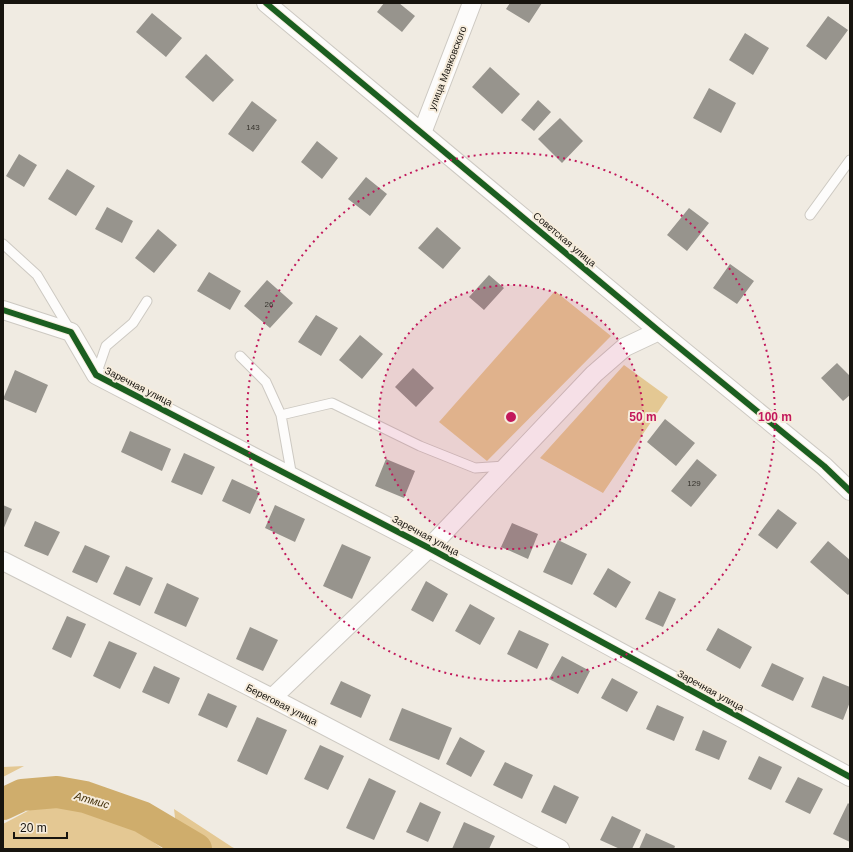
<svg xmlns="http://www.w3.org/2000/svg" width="853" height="852" font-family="Helvetica,sans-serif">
  <rect width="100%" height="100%" fill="#f0ebe2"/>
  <path fill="#e4c893" d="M555,291L611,336L487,461L439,422Z
    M624,365L668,397L603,493L540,458Z
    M24,766L3,777V767Z
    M59,802C96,810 133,826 163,849H3V824L41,804Z
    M174,809L232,847L236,849H210L176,826Z"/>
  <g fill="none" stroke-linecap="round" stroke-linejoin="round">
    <path stroke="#cfad6c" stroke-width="32" d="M3,804L22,795L57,792L85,797L142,817L196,849"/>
  </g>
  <path fill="#97948d" d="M384,3H399L415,16L402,32L377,12Z
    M510,3H542L529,23L506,9Z
    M152,13L182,38L166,57L136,32Z
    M828,16L848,30L826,60L806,46Z
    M745,33L769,48L753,75L729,60Z
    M206,54L234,80L213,102L185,77Z
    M490,67L520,94L502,114L472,87Z
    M709,88L736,103L721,133L693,118Z
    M538,100L551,112L534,131L521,120Z
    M252,101L277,120L253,152L228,134Z
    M560,118L583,141L562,163L538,139Z
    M317,141L338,158L322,179L301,162Z
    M19,154L37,165L24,187L6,176Z
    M67,169L95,186L76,216L48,199Z
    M366,177L387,194L370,216L348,199Z
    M107,207L133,221L122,243L95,229Z
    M689,208L709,223L687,251L667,235Z
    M437,227L461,248L443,269L418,248Z
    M158,229L177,245L154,273L135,258Z
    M730,264L754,281L737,304L713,288Z
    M209,272L241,291L230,310L197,291Z
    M489,275L504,288L484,310L469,297Z
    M267,280L293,303L270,328L244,306Z
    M316,315L338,328L321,356L298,342Z
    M360,335L383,354L362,379L339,360Z
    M837,363L850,376V395L843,401L821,378Z
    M413,368L434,388L416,407L395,387Z
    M15,370L48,385L36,413L3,399Z
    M665,419L695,443L676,466L647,442Z
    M130,431L171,449L162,471L121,452Z
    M184,453L215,467L202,495L171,482Z
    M386,459L415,471L404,498L375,486Z
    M697,459L717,475L691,507L671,491Z
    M232,479L260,492L250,514L222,501Z
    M3,505L12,509L3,530Z
    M275,505L305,519L295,542L265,528Z
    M778,509L797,523L777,549L758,535Z
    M35,521L60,532L48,556L24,546Z
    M512,523L538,534L528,559L501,547Z
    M558,540L587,554L572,585L543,572Z
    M828,541L850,560V593L848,595L810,562Z
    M342,544L371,557L352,599L323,586Z
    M85,545L110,556L97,583L72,572Z
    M126,566L153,578L140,606L113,594Z
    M608,568L631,582L616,608L593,594Z
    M426,581L448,594L433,622L411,610Z
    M167,583L199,598L186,627L154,613Z
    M659,591L676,599L663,627L645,619Z
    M470,604L495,618L480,645L455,631Z
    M67,616L86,624L71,658L52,649Z
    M250,627L278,640L263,671L236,659Z
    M718,628L752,647L740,669L706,650Z
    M519,630L549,644L537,669L507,654Z
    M109,641L137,653L120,689L93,676Z
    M562,656L590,671L578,694L549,679Z
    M772,663L804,678L793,701L761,686Z
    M154,666L180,678L169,704L142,692Z
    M823,676L850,687V702L843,720L811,707Z
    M612,678L638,692L627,712L601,698Z
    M341,681L371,695L361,718L330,704Z
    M208,693L237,706L227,728L198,715Z
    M657,705L684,717L674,741L646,729Z
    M402,708L452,728L439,760L389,740Z
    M257,717L287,730L267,775L237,761Z
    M703,730L727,741L719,760L695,750Z
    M460,737L485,751L471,777L446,764Z
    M320,745L344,756L328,790L304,779Z
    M759,756L782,767L771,790L748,779Z
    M505,762L533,775L522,799L493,785Z
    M798,777L823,789L810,814L785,802Z
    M369,778L396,791L374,840L346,828Z
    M554,785L579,797L566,824L541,812Z
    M420,802L441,812L428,842L406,832Z
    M848,803L850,805V842L833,834Z
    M612,816L641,830L632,849H620L600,840Z
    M464,822L495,836L489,849H452Z
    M646,833L675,846L674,849H639Z"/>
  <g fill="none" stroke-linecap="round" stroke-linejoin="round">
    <defs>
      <path id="service" d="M810,215L850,160
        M3,244L37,275L70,330
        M240,356L266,382L281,415L292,477
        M96,375L106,346L133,323L147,301
        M281,415L332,403L420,446L475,468L505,466"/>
      <path id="minor" d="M266,3L659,331L824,466L850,491
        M422,133L472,3
        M3,310L71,332L96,375L429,548L850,777
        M3,561L272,698L560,849
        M272,698L429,548L594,374L625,347L659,331"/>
    </defs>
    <use href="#service" stroke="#cdc9c2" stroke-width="11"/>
    <use href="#minor" stroke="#cdc9c2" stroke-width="20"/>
    <use href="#service" stroke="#fdfcfb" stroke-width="9"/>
    <use href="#minor" stroke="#fdfcfb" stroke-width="18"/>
    <defs>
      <path id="cycleway" d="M266,3L659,331L824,466L850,491
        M3,310L71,332L96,375L429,548L850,777"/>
    </defs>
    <use href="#cycleway" stroke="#f6ecdc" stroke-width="8"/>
    <use href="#cycleway" stroke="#1b5e20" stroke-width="6"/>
  </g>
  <circle cx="511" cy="417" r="132" fill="#c2185b" fill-opacity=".12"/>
  <g fill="none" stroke="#c2185b" stroke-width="2" stroke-dasharray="2 4">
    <circle cx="511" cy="417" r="132"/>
    <circle cx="511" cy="417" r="264"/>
  </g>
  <g text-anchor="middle" stroke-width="4" stroke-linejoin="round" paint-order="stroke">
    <g font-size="8" fill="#37342e">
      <text x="253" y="130">143</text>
      <text x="269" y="307">26</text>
      <text x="694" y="486">129</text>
    </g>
    <g font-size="10" fill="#17140e" stroke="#f6ecdc">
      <text transform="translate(447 68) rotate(-69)" y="4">улица Маяковского</text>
      <text transform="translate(565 239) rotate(40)" y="4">Советская улица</text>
      <text transform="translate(139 386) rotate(27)" y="4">Заречная улица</text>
      <text transform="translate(426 535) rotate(28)" y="4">Заречная улица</text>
      <text transform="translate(711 690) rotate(29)" y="4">Заречная улица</text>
      <text transform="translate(282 704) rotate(27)" y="4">Береговая улица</text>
    </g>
    <g font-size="11" font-style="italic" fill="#44310a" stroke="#f6ecdc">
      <text transform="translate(92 800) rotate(16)" y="4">Атмис</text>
    </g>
  </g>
  <circle cx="511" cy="417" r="6" fill="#c2185b" stroke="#f6ecdc" stroke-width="2"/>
  <g font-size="12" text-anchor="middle" font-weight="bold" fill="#c2185b" stroke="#f6ecdc" stroke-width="4" stroke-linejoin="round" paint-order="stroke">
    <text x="643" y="421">50 m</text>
    <text x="775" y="421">100 m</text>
  </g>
  <rect width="853" height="852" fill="none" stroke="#17140e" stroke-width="8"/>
  <path d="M14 832v6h53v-6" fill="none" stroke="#17140e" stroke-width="2"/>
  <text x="20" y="832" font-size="12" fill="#17140e" stroke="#f6ecdc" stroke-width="3" paint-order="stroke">20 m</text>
</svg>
